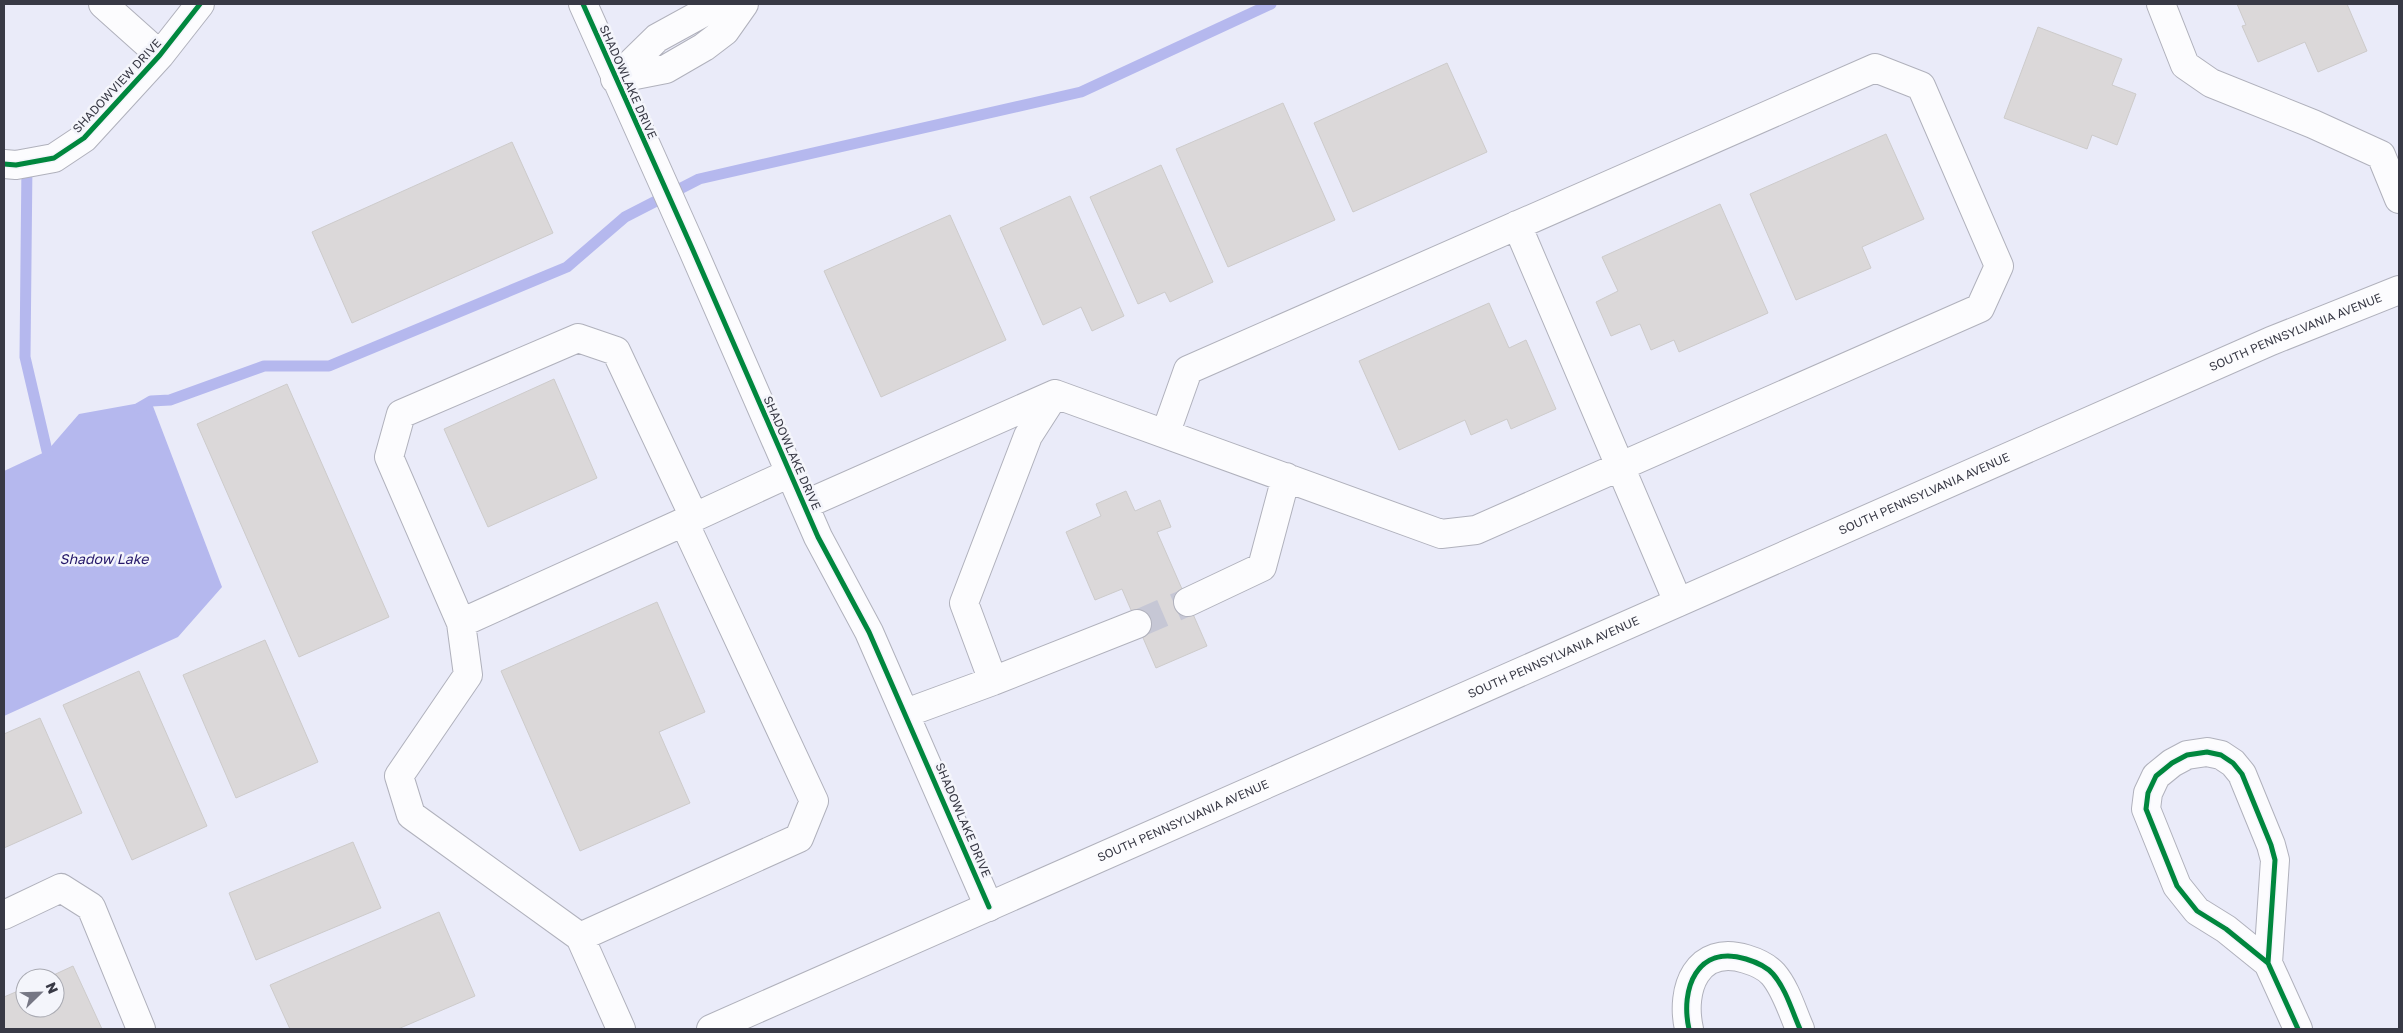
<svg xmlns="http://www.w3.org/2000/svg" width="2403" height="1033" font-family="'Golos Text',sans-serif">
  <rect width="100%" height="100%" fill="#eaebf9"/>
  <path fill="#b5b8ee" d="M151,401L222,587L178,637L4,716V471L47,451L79,414Z"/>
  <g fill="none" stroke-linecap="round" stroke-linejoin="round">
    <path stroke="#b5b8ee" stroke-width="11" d="M27,163L25,357L47,451
      M139,408L151,401L170,400L264,366H329L567,267L625,217L699,179L1081,92L1271,4"/>
  </g>
  <path fill="#dbd8d9" stroke="#cdcbcb" d="M2237,4H2347L2367,51L2318,72L2305,42L2258,62L2242,26L2246,25Z
    M2038,27L2122,59L2112,85L2136,94L2117,145L2092,135L2087,149L2004,118Z
    M1447,63L1487,152L1353,212L1314,123Z
    M1283,103L1335,220L1228,267L1176,149Z
    M1886,134L1924,219L1862,247L1871,268L1796,300L1750,194Z
    M512,142L553,233L352,323L312,232Z
    M1161,165L1213,282L1170,302L1165,292L1138,304L1090,197Z
    M1070,196L1124,316L1092,331L1081,307L1043,325L1000,228Z
    M1720,204L1768,313L1679,352L1674,340L1651,350L1640,324L1611,336L1596,302L1618,291L1602,257Z
    M950,215L1006,340L881,397L824,271Z
    M1489,303L1509,348L1526,340L1556,409L1511,429L1507,419L1471,435L1465,420L1399,450L1359,361Z
    M554,379L597,478L488,527L444,429Z
    M287,384L389,617L299,657L197,424Z
    M1126,491L1135,511L1160,500L1171,527L1157,532L1207,646L1156,668L1122,589L1095,600L1066,532L1101,516L1096,504Z
    M657,602L705,712L659,732L690,803L580,851L501,671Z
    M265,640L318,762L236,798L183,675Z
    M139,671L207,826L132,860L63,705Z
    M40,718L82,813L4,848V734Z
    M353,842L381,908L256,960L229,893Z
    M439,912L475,996L398,1029H290L270,985Z
    M73,966L102,1029H4V997L25,988V1008H55V978H47Z"/>
  <g fill="none" stroke-linecap="round" stroke-linejoin="round">
    <path stroke="#c6c7d5" stroke-width="28" stroke-dasharray="28 14" stroke-linecap="butt" d="M1137,624L1188,602"/>
    <defs>
      <path id="minor" d="M103,4L160,55
        M583,4L692,248L818,537L869,632L989,907
        M2161,4L2185,65L2211,83L2313,124L2381,155L2399,199
        M615,79L666,69L704,47L725,31L744,4
        M615,79L657,38L719,4
        M4,164L16,165L54,158L84,138L160,55L200,4
        M1517,225L1678,602
        M804,505L1055,394
        M1188,602L1262,567L1286,477
        M461,623L389,457L401,414L578,338L616,351L694,517
        M993,681L1137,624
        M906,713L993,681L964,603L1028,436L1055,394L1441,534L1476,530L1980,308L1999,266L1921,86L1875,68L1188,370L1166,432
        M4,915L61,888L91,907L141,1029
        M580,937L411,815L399,776L468,675L461,623L684,522
        M2268,963L2275,860L2271,845L2242,774L2233,763L2221,755L2207,752L2187,755L2172,763L2156,776L2148,793L2146,809L2177,886L2197,911L2226,929L2268,963L2298,1029
        M621,1029L580,937L799,838L814,801L684,522L790,473
        M1689,1029C1680,989 1697,944 1746,959C1756,962 1766,966 1773,974C1786,989 1792,1011 1800,1029"/>
      <g id="major">
        <path id="s1" d="M711,1029L2271,341L2399,290"/>
      </g>
    </defs>
    <use href="#minor" stroke="#b0b1bc" stroke-width="30"/>
    <use href="#major" stroke="#b0b1bc" stroke-width="30"/>
    <use href="#minor" stroke="#fcfcfe" stroke-width="28"/>
    <use href="#major" stroke="#fcfcfe" stroke-width="28"/>
    <defs>
      <path id="cycleway" d="M583,4L692,248L818,537L869,632L989,907
        M4,164L16,165L54,158L84,138L160,55L200,4
        M2268,963L2275,860L2271,845L2242,774L2233,763L2221,755L2207,752L2187,755L2172,763L2156,776L2148,793L2146,809L2177,886L2197,911L2226,929L2268,963L2298,1029
        M1689,1029C1680,989 1697,944 1746,959C1756,962 1766,966 1773,974C1786,989 1792,1011 1800,1029"/>
    </defs>
    <use href="#cycleway" stroke="#f4f5fb" stroke-width="8"/>
    <use href="#cycleway" stroke="#00873e" stroke-width="5"/>
  </g>
  <g text-anchor="middle" stroke-width="5" stroke-linejoin="round" paint-order="stroke">
    <g font-size="12" fill="#383945" stroke="#f4f5fb">
      <text transform="translate(628 82) rotate(66)" y="4">SHADOWLAKE DRIVE</text>
      <text transform="translate(117 86) rotate(-47)" y="4">SHADOWVIEW DRIVE</text>
      <text dy="4" stroke="none"><textPath href="#s1" startOffset="1731">SOUTH PENNSYLVANIA AVENUE</textPath></text>
      <text transform="translate(792 453) rotate(66)" y="4">SHADOWLAKE DRIVE</text>
      <text dy="4" stroke="none"><textPath href="#s1" startOffset="1326">SOUTH PENNSYLVANIA AVENUE</textPath></text>
      <text dy="4" stroke="none"><textPath href="#s1" startOffset="921">SOUTH PENNSYLVANIA AVENUE</textPath></text>
      <text transform="translate(963 820) rotate(67)" y="4">SHADOWLAKE DRIVE</text>
      <text dy="4" stroke="none"><textPath href="#s1" startOffset="516">SOUTH PENNSYLVANIA AVENUE</textPath></text>
    </g>
    <g font-size="14" font-style="italic" fill="#25186a" stroke="#f4f5fb">
      <text x="104" y="564">Shadow Lake</text>
    </g>
  </g>
  <rect width="2403" height="1033" fill="none" stroke="#383945" stroke-width="10"/>
  <g transform="translate(40 993) rotate(67)"><circle r="24" fill="#f4f5fb" stroke="#a9aab2"/>
  <path d="M0-4L9 19L0 12L-9 19Z" fill="#767784"/>
  <text y="-8" font-size="14" font-weight="bold" text-anchor="middle" fill="#383945">N</text>
  </g>
</svg>
